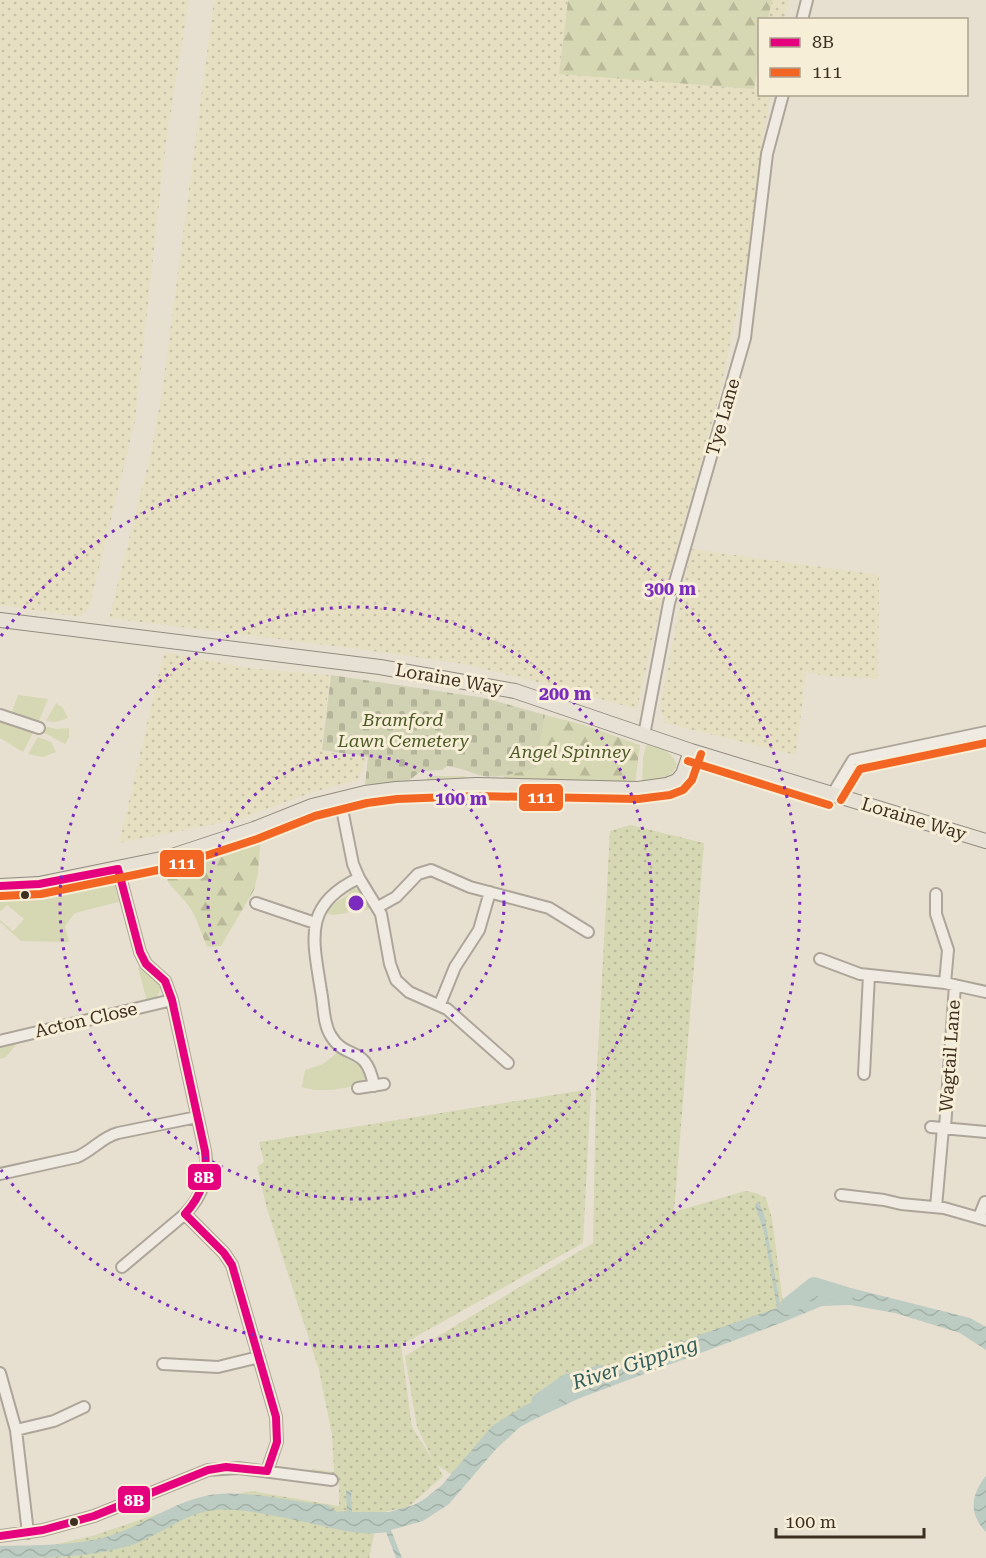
<svg xmlns="http://www.w3.org/2000/svg" width="986" height="1558" font-family="'Roboto Serif',serif">
  <defs>
    <pattern id="farmland-dots" width="8" height="8" patternUnits="userSpaceOnUse" patternTransform="scale(1.5)"><rect width="8" height="8" fill="#e6dfc2"/><path d="M2 2h.1M6 6h.1" fill="none" stroke="#c6c0a6" stroke-width="1.8" stroke-linecap="round"/></pattern>
    <pattern id="forest-firs" width="22" height="20" patternUnits="userSpaceOnUse" patternTransform="scale(1.5)"><rect width="22" height="20" fill="#d6d7b3"/><path d="M5 1l3.5 6h-7zM16 11l3.5 6h-7z" fill="#b9b99a"/></pattern>
    <pattern id="cemetery-stones" width="16" height="16" patternUnits="userSpaceOnUse" patternTransform="scale(1.5)"><rect width="16" height="16" fill="#d1d1b3"/><path d="M2 7V4a2 2 0 0 1 4 0v3zM10 15v-3a2 2 0 0 1 4 0v3z" fill="#b4b49a"/></pattern>
    <pattern id="park-dots" width="8" height="8" patternUnits="userSpaceOnUse" patternTransform="scale(1.5)"><rect width="8" height="8" fill="#d6d7b3"/><path d="M2 2h.1M6 6h.1" fill="none" stroke="#b9b99a" stroke-width="1.8" stroke-linecap="round"/></pattern>
    <pattern id="water-waves" width="16" height="10" patternUnits="userSpaceOnUse" patternTransform="scale(1.5)"><rect width="16" height="10" fill="#bcccc2"/><path d="M0 5q4-4 8 0t8 0" fill="none" stroke="#a2b0a6"/></pattern>
  </defs>
  <rect width="100%" height="100%" fill="#e7e0d1"/>
  <path fill="url(#farmland-dots)" d="M0,0H189L166,142L135,421L89,609L80,617L0,605Z
    M214,0H568L559,73L754,89L759,62L760,94L771,95L763,135L749,254L718,401L658,615L637,709L537,682L464,664L358,649L109,618L152,448L162,392Z
    M772,0H789L785,19L768,20Z
    M691,549L879,575L878,679L827,676L806,672L796,755L664,723L660,706Z
    M164,652L249,668L330,675L321,751L366,758L358,780L313,792L240,819L119,843Z"/>
  <path fill="#d6d7b3" d="M18,695L48,699L38,723L11,715Z
    M56,703L63,708L68,718L56,722L46,721Z
    M0,718L34,731L23,752L0,738Z
    M43,726L57,729L69,728V737L65,744L41,731Z
    M38,737L51,742L56,752L43,757L28,754Z
    M646,745C659,748 673,751 677,765C670,781 657,780 642,783L643,758Z
    M431,776H464L469,779L426,782L427,778Z
    M114,882L119,902L75,913L65,926L69,942L21,941L0,922V920L13,931L24,919L7,905L1,911L0,910V896C39,899 76,890 114,882Z
    M354,888L359,890L371,908L363,911L361,904L347,906L348,913L332,915L326,913L331,906L349,894L350,890Z
    M142,966L155,978L160,987C160,996 155,999 147,1001L138,968Z
    M19,1041L6,1057L0,1059V1045Z
    M337,1053L362,1067L365,1080C353,1090 317,1093 302,1087L305,1070L323,1064Z"/>
  <path fill="url(#forest-firs)" d="M568,0H772L768,19L760,20L759,62L754,89L559,74Z
    M545,715L581,724L640,745L635,784L505,781L503,775L536,768Z
    M261,833L258,873L254,890L221,946L207,947C202,935 198,922 192,911C185,896 158,882 166,864Z"/>
  <path fill="url(#cemetery-stones)" d="M331,675L485,698L545,715L536,768C519,772 497,780 479,775C469,772 458,767 447,766L442,770L421,771L407,782L365,785L368,757L322,750Z"/>
  <path fill="url(#park-dots)" d="M630,825L704,843L674,1212L745,1191L756,1193L766,1198L772,1219L784,1310L670,1354L567,1383L493,1434L454,1476L437,1465L443,1476L408,1507L379,1513L369,1558H0V1555H9L92,1536L172,1509L251,1491L339,1506V1482L310,1479L312,1469L334,1472L332,1435L319,1370L267,1209L257,1167L264,1162L259,1142L591,1089L583,1243L401,1345L412,1427L434,1462L417,1427L405,1356L593,1243L596,1087L610,831Z"/>
  <path fill="url(#water-waves)" d="M758,1201L764,1214L780,1305C803,1293 824,1284 851,1288L970,1318L986,1327V1350L960,1333L895,1313L850,1305L822,1306L781,1323L580,1398L535,1419L520,1427L496,1449L449,1504L423,1521L391,1530L402,1558H396L386,1532C365,1536 344,1531 323,1526C294,1520 243,1507 215,1510C187,1512 161,1534 135,1544C91,1558 47,1558 0,1558V1546C33,1545 78,1546 109,1536C146,1525 179,1497 219,1494C255,1491 292,1502 328,1505L337,1512L347,1511L346,1491H351L352,1512H389L414,1505L426,1498L442,1485L492,1426L524,1406L595,1372L633,1362L691,1338L777,1308L764,1232L755,1205Z
    M986,1476V1532C968,1514 971,1494 986,1476Z"/>
  <g fill="none" stroke-linecap="round" stroke-linejoin="round">
    <path stroke="#bcccc2" stroke-width="18" d="M789,1306L814,1286L844,1295
      M540,1402L567,1383L601,1374"/>
    <defs>
      <path id="minor" d="M802,20L807,0
        M0,715L39,728
        M644,735L669,603L745,338L767,154L783,94
        M832,795L853,760L986,732
        M340,799L353,864L359,878L381,914L390,964L396,980L409,992L447,1009L508,1063
        M118,869L140,952L146,964L165,981L172,1000L205,1151C209,1176 203,1195 185,1214L224,1253L232,1265L276,1417L277,1442L267,1471
        M359,878C302,905 313,939 321,991C324,1005 323,1024 331,1036C347,1062 366,1043 374,1086
        M936,894V914L948,950L945,983
        M256,903L315,923
        M378,907L396,897L418,874L431,870L470,887L549,908L588,932
        M820,959L860,974L945,983L986,992
        M440,1004L455,967L479,930L490,892
        M0,1041L172,1000
        M864,1074L869,975
        M358,1088L384,1084
        M931,1127L986,1132
        M945,1128L955,985
        M0,1174L77,1157C92,1151 102,1137 118,1133L197,1117
        M841,1195L884,1200L901,1204L944,1208L986,1220
        M936,1207L943,1128
        M979,1217L985,1202
        M122,1267L185,1214
        M163,1364L218,1367L259,1357
        M0,1373L16,1430L28,1533
        M16,1430L54,1421L84,1407
        M0,1536L43,1530L94,1516L208,1470L238,1468L332,1480"/>
      <path id="major" d="M0,620L380,667L515,691L691,751L986,841
        M0,886L39,884L166,858L254,829L312,806L365,793L396,789L476,785L638,789L667,785L677,781L683,774L691,751"/>
    </defs>
    <use href="#minor" stroke="#ada599" stroke-width="14"/>
    <use href="#major" stroke="#928b80" stroke-width="16"/>
    <use href="#minor" stroke="#efebe3" stroke-width="10"/>
    <use href="#major" stroke="#e6e1d4" stroke-width="14"/>
    <defs>
      <path id="bus-1" d="M118,869L140,952L146,964L165,981L172,1000L205,1151C208,1176 202,1195 185,1214L224,1253L232,1265L276,1417L277,1442L267,1471
        M0,886L39,884L118,869
        M0,1536L43,1530L94,1516L208,1470L226,1467L267,1471"/>
      <path id="bus-2" d="M688,761L829,805
        M841,800L860,769L986,743
        M1,896L41,894L168,868L257,839L315,816L367,803L397,799L476,796L638,799L670,795L683,790L692,780L701,754"/>
    </defs>
    <use href="#bus-1" stroke="#f7eed8" stroke-width="12"/>
    <use href="#bus-2" stroke="#f7eed8" stroke-width="12"/>
    <use href="#bus-1" stroke="#e5007d" stroke-width="8"/>
    <use href="#bus-2" stroke="#f26522" stroke-width="8"/>
  </g>
  <g fill="none" stroke="#7b2cbf" stroke-width="3" stroke-dasharray="3 6">
    <circle cx="356" cy="903" r="148"/>
    <circle cx="356" cy="903" r="296"/>
    <path d="M1 636A444 444 0 1 1 1 1170"/>
  </g>
  <g fill="#3d2e20" stroke="#f7eed8" stroke-width="2">
    <circle cx="25" cy="895" r="5"/>
    <circle cx="74" cy="1522" r="5"/>
  </g>
  <g text-anchor="middle" stroke-width="6" stroke-linejoin="round" paint-order="stroke">
    <g font-size="18" fill="#3d2e20" stroke="#f7eed8">
      <text transform="translate(723 417) rotate(-74)" y="6">Tye Lane</text>
      <text transform="translate(449 679) rotate(10)" y="6">Loraine Way</text>
      <text transform="translate(914 819) rotate(17)" y="6">Loraine Way</text>
      <text transform="translate(86 1020) rotate(-13)" y="6">Acton Close</text>
      <text transform="translate(950 1056) rotate(-86)" y="6">Wagtail Lane</text>
    </g>
    <g font-size="18" font-style="italic" fill="#4d5a26" stroke="#f7eed8">
      <text x="403" y="726">Bramford<tspan x="403" dy="21">Lawn Cemetery</tspan></text>
      <text x="570" y="758">Angel Spinney</text>
    </g>
    <g font-size="20" font-style="italic" fill="#2f5d5a" stroke="#f7eed8">
      <text transform="translate(635 1363) rotate(-18)" y="7">River Gipping</text>
    </g>
  </g>
  <circle cx="356" cy="903" r="9" fill="#7b2cbf" stroke="#f7eed8" stroke-width="3"/>
  <g font-size="18" text-anchor="middle" font-weight="bold" fill="#7b2cbf" stroke="#f7eed8" stroke-width="6" stroke-linejoin="round" paint-order="stroke">
    <text x="670" y="595">300 m</text>
    <text x="565" y="700">200 m</text>
    <text x="461" y="805">100 m</text>
  </g>
  <g stroke="#f7eed8" stroke-width="2">
    <rect x="518" y="783" width="46" height="29" rx="6" fill="#f26522"/>
    <rect x="159" y="849" width="46" height="29" rx="6" fill="#f26522"/>
    <rect x="187" y="1163" width="35" height="28" rx="6" fill="#e5007d"/>
    <rect x="117" y="1485" width="34" height="29" rx="6" fill="#e5007d"/>
  </g>
  <g font-size="16" text-anchor="middle" font-weight="bold" fill="#fff">
    <text x="541" y="803">111</text>
    <text x="182" y="869">111</text>
    <text x="204" y="1183">8B</text>
    <text x="134" y="1506">8B</text>
  </g>
  <rect x="758" y="18" width="210" height="78" fill="#f7eed8" stroke="#ada18e" stroke-width="1.5"/>
  <rect x="770" y="38" width="30" height="9" fill="#e5007d" stroke="#ada18e" stroke-width="1.5"/>
  <text x="812" y="48" font-size="18" fill="#3d2e20">8B</text>
  <rect x="770" y="68" width="30" height="9" fill="#f26522" stroke="#ada18e" stroke-width="1.5"/>
  <text x="812" y="78" font-size="18" fill="#3d2e20">111</text>
  <path d="M776 1528v9h148v-9" fill="none" stroke="#3d2e20" stroke-width="3"/>
  <text x="785" y="1528" font-size="18" fill="#3d2e20" stroke="#f7eed8" stroke-width="4.5" paint-order="stroke">100 m</text>
</svg>
